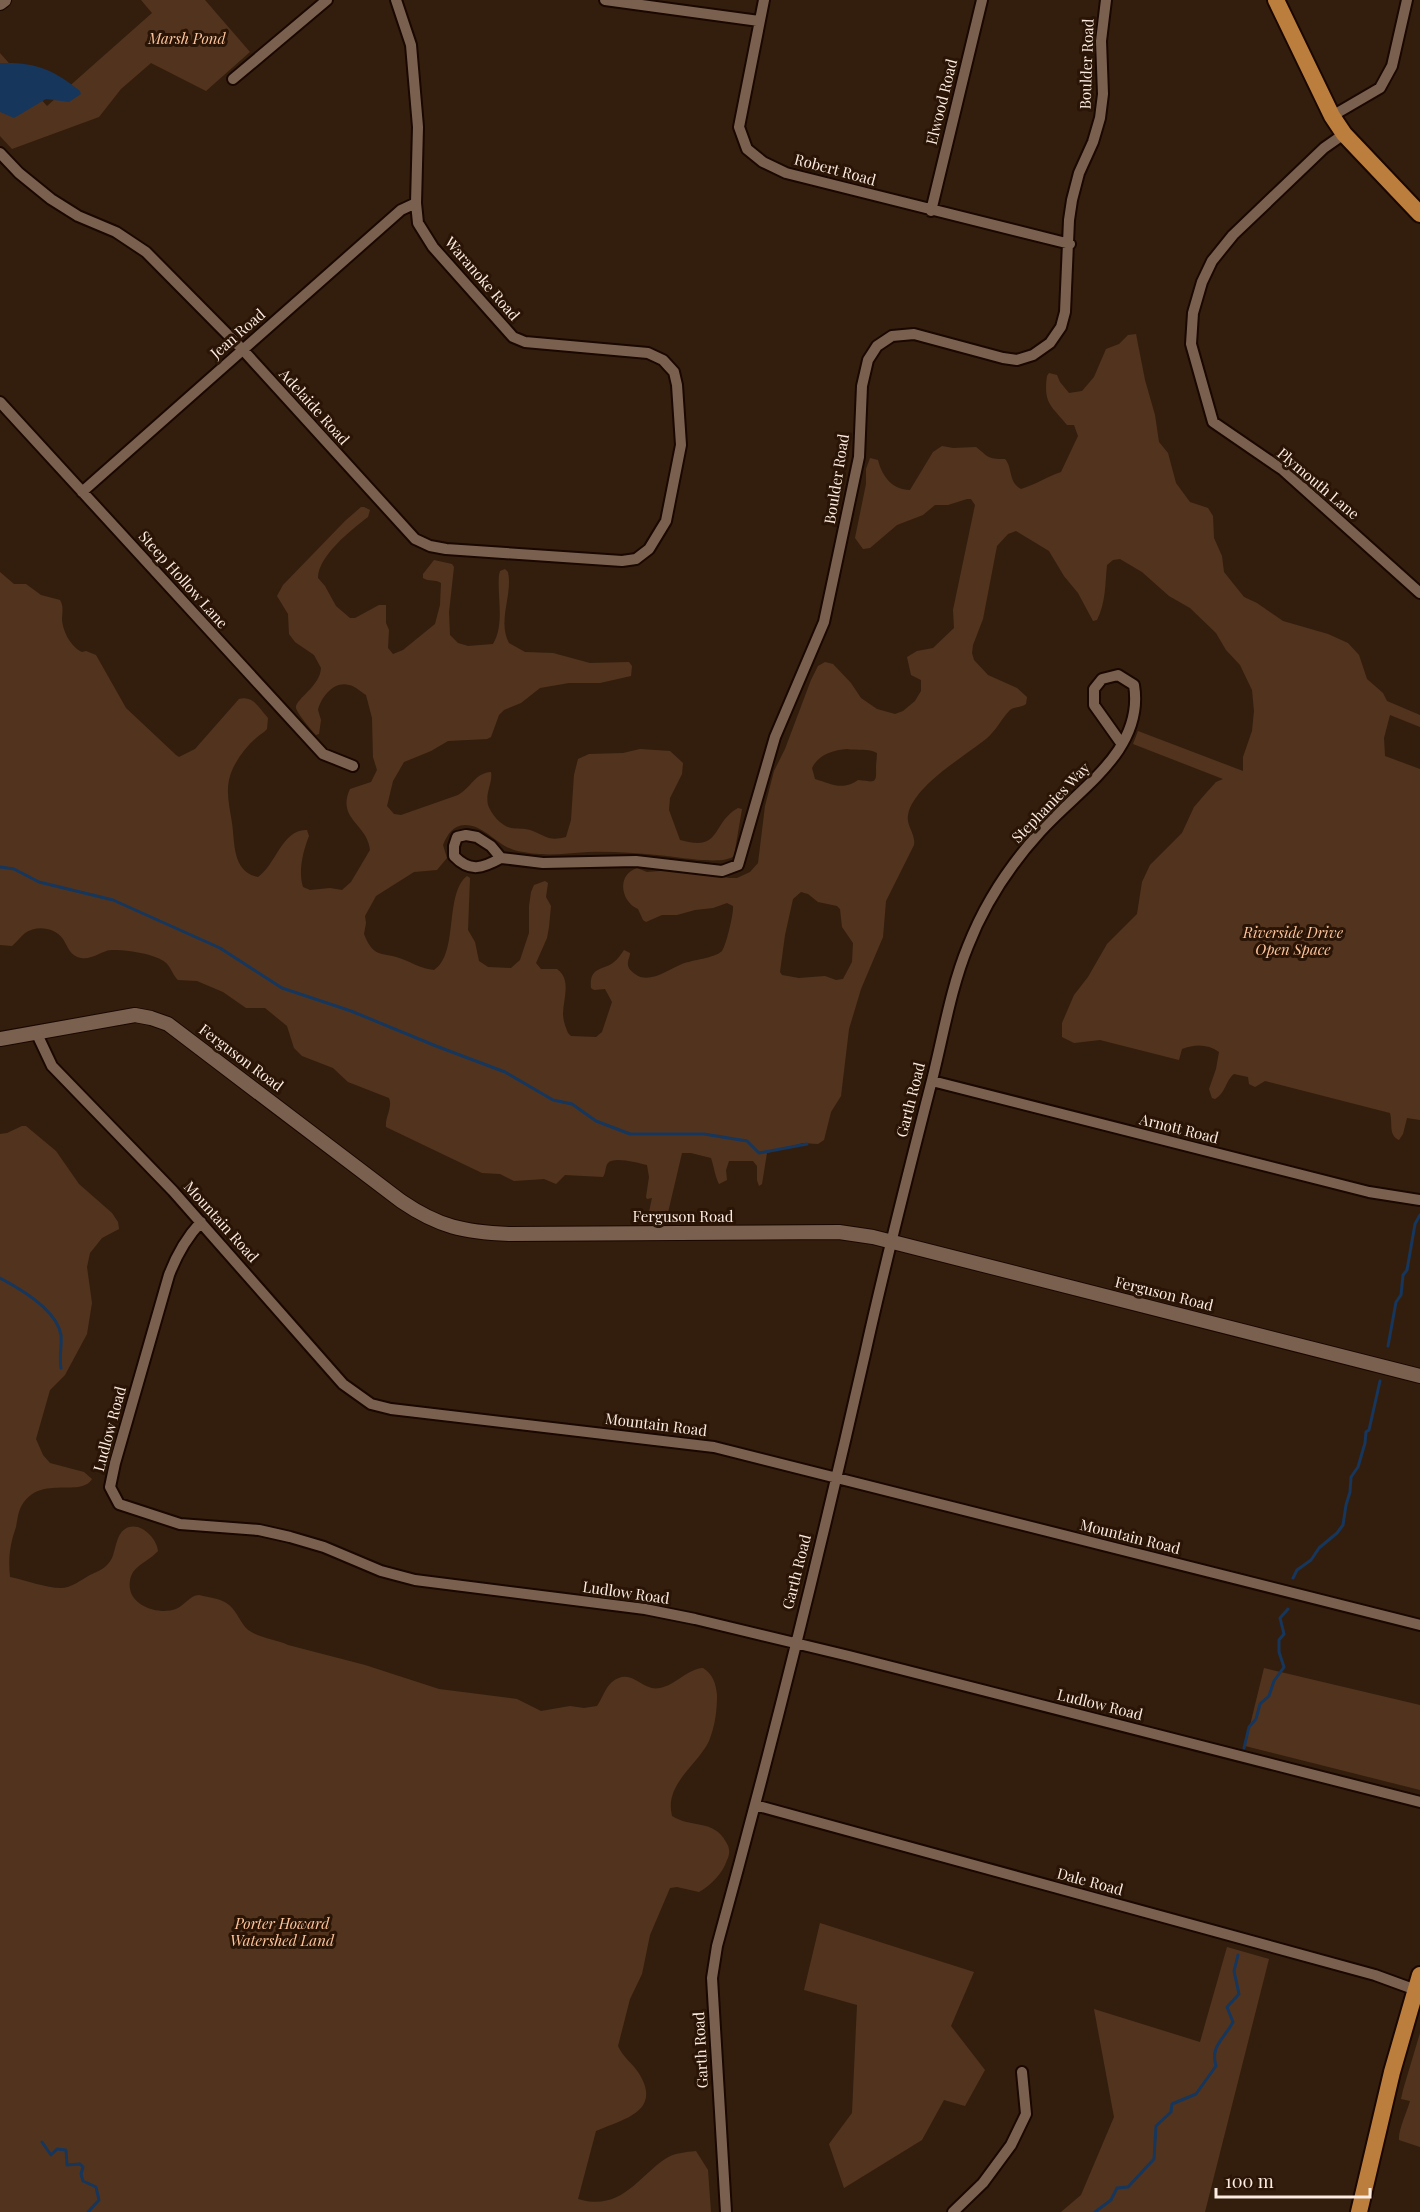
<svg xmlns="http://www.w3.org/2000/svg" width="1420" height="2212" font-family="'Playfair Display',serif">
  <rect width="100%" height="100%" fill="#331e0e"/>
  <path fill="#52341e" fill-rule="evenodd" d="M141,0H205L250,52L206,91L151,63L121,89L99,117L12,149L0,136V53L47,106L152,13Z
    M1136,334L1145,380L1155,415L1159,442L1168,453L1176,483L1187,498L1190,502L1208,508L1213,516L1214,538L1222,556L1224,572L1244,597L1257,603L1283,621L1328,634L1348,643L1359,655L1367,679L1383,693L1387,701L1420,715V727L1390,715L1384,738L1385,756L1420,769V1120L1407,1118L1403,1134L1399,1140C1388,1135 1393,1123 1390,1113L1265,1081L1255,1087L1249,1084L1248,1077L1234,1074C1225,1081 1226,1093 1215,1099L1212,1098L1209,1089L1216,1069L1219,1052C1208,1044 1195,1044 1182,1049L1179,1060L1100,1040L1074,1043L1062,1037V1023L1074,995L1088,977L1107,944L1137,914L1142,882L1150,865L1182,833L1194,807L1207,792L1216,782L1223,779L1133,744L1138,731L1243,771V757L1252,731L1254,711L1252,690L1240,665L1226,650L1216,633L1190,608L1169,596L1142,572L1120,559L1113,560L1107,565C1105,584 1106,602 1097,620L1093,621L1078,593L1064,576L1049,551L1016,531L1008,534L997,546L983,619L973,645L972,653L974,660L988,675L1017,688L1027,697L1026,704C1021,708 1015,706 1010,710C1001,719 996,731 986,739C965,756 913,786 908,815C906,826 916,834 914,845L886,901L883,937L861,989L849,1029L841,1096L831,1112L824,1140L818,1144L803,1143L767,1153L762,1184L759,1186L757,1180V1166L753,1161H729L726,1170L727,1180L719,1184C715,1176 714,1167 711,1158L691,1153H682L666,1221H647L652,1198L647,1199L646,1197L649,1177L647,1165C639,1163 613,1156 608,1163C605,1166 606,1173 603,1177L565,1175L556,1184L544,1179L514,1181L500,1174L482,1173L386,1127C385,1117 393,1107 389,1098L348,1082L333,1068L302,1056L294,1048L287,1026L265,1008H246L223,992L197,981L178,980C173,975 172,970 168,965C161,954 124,949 111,950C101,951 92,960 81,958C70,956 68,947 63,939C55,927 36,925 25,933C20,937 17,942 12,946L0,945V572L14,584H26L41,595L60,600C64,607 62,612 62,620C63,632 71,647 82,652L86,651L96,655L126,708L176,755L179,757L195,749L239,699C254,695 259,709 268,718L267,729C264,733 260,734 256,738C247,746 239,756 233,768C224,787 229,803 232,823C235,843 232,872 258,877C276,865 282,829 307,830L309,836C303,851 298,871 303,887L310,890L330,888L342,890L351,882L370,850C368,824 336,819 350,789L371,782L377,770L373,757L372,718L366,695C361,692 355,686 349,685C334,681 321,697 318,710L321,720L319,734L316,735C312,731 297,713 296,708C295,699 320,687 321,668L314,655L295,642L289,634L288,614L277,596L283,585L345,521L361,507H364L370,510L368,517C351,530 318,556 318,578L325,586L336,606L350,618H355L379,605H386V623L389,630L388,648L393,654L403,650L435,624L440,605L441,583C435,579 429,582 423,578V574L434,560L452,564L454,567L449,612L450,635L458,643L468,646L493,644C505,624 497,597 499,575L500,571L505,569L508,572C513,595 497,621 509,643L525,652L553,653L590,663L629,662L632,666L631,676L600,683H569L540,688L521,703L504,710L499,715L491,737L487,739L448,741L431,751L404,762L393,781L387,806L394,814L401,815L458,795C471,788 475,773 491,772C493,782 485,793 488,805C491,814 501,826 511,828C517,829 523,828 530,830C545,835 548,842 566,837L571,820L574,775L578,759L589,754L623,753L640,749L670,751L683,763L682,774L670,798L669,810L680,840C723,852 710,824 738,808L742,809L734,856C722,866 674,856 657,855C634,853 611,851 588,852C561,854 541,857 514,850C497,845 484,825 465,825C453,825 447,835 443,845L447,858L437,870L414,872L376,896L365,916L366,923L364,934C374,960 383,951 402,959C415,964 420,968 434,970C459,954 444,894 467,876L470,878L468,930L475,942L479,961L488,967L511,968L520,960L529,933V906L531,892L534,885L545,881L548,883L546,897L551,906L549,927L547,938L536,963L541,969H557C572,980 563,999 563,1014C563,1021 566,1028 568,1033L571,1036L596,1037L602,1032L612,1002L605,989L594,990L591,988C589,966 603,971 614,962C618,959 621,954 624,950L630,953C630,957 628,959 628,962C627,968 631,971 635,974C649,985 669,969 682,964C692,960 715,958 722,951C726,946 734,913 733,906L727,903L713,908L695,910L677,915H662L646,922L643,920L638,909C621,902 616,875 637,868L647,872L673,870L730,878H737L750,872L758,863L765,806L774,771L785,749L811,680L818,666L825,662L833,664L851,683L861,698L877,709L895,714L903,711L915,701L921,691V680L911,675L907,657L917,651L933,648L954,628L953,610L975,505L971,499H967L948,505H935L923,515L897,525L870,548L863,549L855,538L866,484V469L870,458L878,460C882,476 892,490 910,490L933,452L942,446L953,448L976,447C989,457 986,459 1005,459C1013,468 1008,482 1021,489C1035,485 1046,477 1061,472L1078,436L1074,425H1067C1052,406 1043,404 1047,376L1049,373L1057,375L1060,382L1069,393L1082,391L1094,377L1106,349L1119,344L1128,335ZM847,749C857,751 869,748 877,753C877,758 876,763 876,768C877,786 873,781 858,780C843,791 831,784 815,779L812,768C818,755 833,750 847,749ZM801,892L808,894L818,902L837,906L840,909L842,927L853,943L852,962L843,979L836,980L825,976L799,978L782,975L780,972L785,935L793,899Z
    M22,1126H26L56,1151L79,1184L112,1213L118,1222L119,1229L102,1238L90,1253L87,1267L92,1303L87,1334L65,1375L50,1390L36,1439L43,1455L50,1463L84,1472L92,1479C80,1499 37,1472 20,1509C18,1514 17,1521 16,1527C10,1544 8,1558 10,1577C25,1580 46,1588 61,1588C71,1588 81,1580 90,1575C99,1571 107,1568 112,1558C116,1549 116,1535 125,1529C139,1520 157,1538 158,1551C151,1559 140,1563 133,1572C130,1577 129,1583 130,1589C133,1607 160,1615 176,1609C184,1606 190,1595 199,1595C204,1596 212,1598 217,1599C235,1604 236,1616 246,1628C256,1638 276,1639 288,1645L365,1665L439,1689L517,1699L541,1711L570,1706L584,1708L597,1706C602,1699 605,1688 612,1682C632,1666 641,1692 660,1688C676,1685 687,1669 703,1668C713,1674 716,1684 717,1695C717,1711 715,1726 709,1741C697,1766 664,1784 672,1816C690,1828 714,1819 726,1842C730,1848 730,1854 727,1860C723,1873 711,1885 699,1892L677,1887L670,1888L650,1935L642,1974L630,1999L618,2046C622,2056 632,2063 638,2072C664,2112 622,2119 596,2131L578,2199C621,2212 638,2177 665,2159C674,2153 686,2152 696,2151L708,2170L711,2212H0V1134L7,1133Z
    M1264,1668L1420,1705V1790L1245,1746Z
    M820,1923L974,1972L951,2026L985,2070L965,2106L944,2100L922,2140L844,2188L829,2144L852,2113L857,2005L804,1990Z
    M1227,1947L1269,1959L1205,2212H1061L1081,2195L1114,2117L1094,2009L1200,2042Z
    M1420,2033V2147L1399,2140C1398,2130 1407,2112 1410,2101L1401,2099L1403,2090Z"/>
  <path fill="#16365c" d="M0,63C35,62 53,69 80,91L81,94L69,102L46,99L14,118L0,112Z"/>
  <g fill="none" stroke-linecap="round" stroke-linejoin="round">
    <path stroke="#16365c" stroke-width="3" d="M0,867L14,869L39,882L113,900L220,948L282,988L351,1011L436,1046L505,1072L553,1100L572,1104L596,1121L630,1134H704L747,1141L759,1153L807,1144
      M0,1278C21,1289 57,1310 61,1335C62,1346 59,1356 61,1368
      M1388,1346L1396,1302L1401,1295L1403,1275L1407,1270L1415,1224L1420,1215
      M1293,1578L1297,1570L1311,1560L1319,1548L1337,1533L1343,1525L1346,1505L1350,1492L1351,1477L1358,1467L1365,1443L1366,1432L1369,1430L1380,1381
      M1244,1748L1249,1727L1256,1719L1260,1704L1269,1696L1274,1681L1284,1667L1279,1652V1640L1284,1634L1280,1618L1288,1609
      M42,2142L51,2155L57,2149L66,2150L67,2165L80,2164L83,2167L81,2174L83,2181L96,2187L99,2200L88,2212
      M1095,2212L1111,2200L1117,2188L1128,2187L1154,2159L1156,2126L1171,2112L1172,2104L1196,2094L1216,2066C1210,2046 1224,2039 1233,2022L1227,2007L1239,1994L1234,1971L1238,1955"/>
    <defs>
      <path id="minor" d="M605,0L759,21
        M764,0L739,127L747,149L763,162L786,173L1070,244
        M233,79L327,0
        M1332,116L1380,88L1392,66L1407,0
        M1344,134L1324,148L1233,235L1212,261L1202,282L1193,313L1191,344L1213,422L1283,470L1420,593
        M0,153L19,173L51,199L78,216L116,232L146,252L243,350L415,539L430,546L446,549L622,561L636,559L649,549L666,521L681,445L677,385L674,372L663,360L648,353L525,342L513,337L433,247L418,223L416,203L418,127L411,45L396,0
        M931,211L982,0
        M0,402L323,754L353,766
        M82,492L401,210L416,203
        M501,858C483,868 470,873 454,856V846L457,837L466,835L477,837L491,846L501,858L543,863L636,861L722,871L738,865L775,737L824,622L859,457L862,386L868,360L877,346L892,336L914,334L1003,358L1017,360L1033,355L1050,343L1061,327L1065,312L1069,220L1072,200L1079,173L1093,142L1100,118L1103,94L1101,41L1106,0
        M36,1032L52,1066L173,1191L343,1384L371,1404L391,1409L714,1447L1420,1625
        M932,1081L1369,1192L1420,1200
        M201,1222C186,1238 177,1254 169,1275L115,1463L110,1487L119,1504L180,1524L259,1530L290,1537L324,1547L381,1571L415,1580L645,1609L695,1619L849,1656L1420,1802
        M755,1805L1375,1975L1416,1990
        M726,2212L712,1978L717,1946C771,1750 820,1552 865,1354C885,1263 908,1174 931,1084C943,1038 950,990 968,946C984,905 1010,865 1040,832C1077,790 1145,751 1134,685L1118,675L1102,679L1094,689V705L1121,743
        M953,2212L983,2183L1011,2145L1026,2114L1022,2072"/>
      <path id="tertiary" d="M0,3L4,0
        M0,1039L135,1015L151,1018L168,1024L401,1201C439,1227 464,1232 509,1234L839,1232L873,1237L1420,1376"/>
      <path id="primary" d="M1276,0L1332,116L1344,134L1420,214
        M1359,2212L1392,2072L1420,1975"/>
    </defs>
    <use href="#minor" stroke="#1a0700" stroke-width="14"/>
    <use href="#tertiary" stroke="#1a0700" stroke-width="16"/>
    <use href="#primary" stroke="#1a0700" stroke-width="20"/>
    <use href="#minor" stroke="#7a604e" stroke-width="10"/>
    <use href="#tertiary" stroke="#7a604e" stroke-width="14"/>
    <use href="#primary" stroke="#bc7e3c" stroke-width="16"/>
  </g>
  <g text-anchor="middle" stroke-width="6" stroke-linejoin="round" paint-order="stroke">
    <g font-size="15" font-style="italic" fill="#ffc59c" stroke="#291405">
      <text x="187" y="44">Marsh Pond</text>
      <text x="1293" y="938">Riverside Drive<tspan x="1293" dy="17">Open Space</tspan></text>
      <text x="282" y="1929">Porter Howard<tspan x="282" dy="17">Watershed Land</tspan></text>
    </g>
    <g font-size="15" fill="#fcece2" stroke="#291405">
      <text transform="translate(1087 64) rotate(-88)" y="5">Boulder Road</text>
      <text transform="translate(942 102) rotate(-76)" y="5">Elwood Road</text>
      <text transform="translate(835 170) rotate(15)" y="5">Robert Road</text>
      <text transform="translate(482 279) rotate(49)" y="5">Waranoke Road</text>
      <text transform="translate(238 334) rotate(-41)" y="5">Jean Road</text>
      <text transform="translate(314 407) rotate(48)" y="5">Adelaide Road</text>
      <text transform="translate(837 479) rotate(-81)" y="5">Boulder Road</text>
      <text transform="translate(1318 484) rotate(40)" y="5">Plymouth Lane</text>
      <text transform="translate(183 580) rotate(48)" y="5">Steep Hollow Lane</text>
      <text transform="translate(1051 803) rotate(-46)" y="5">Stephanies Way</text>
      <text transform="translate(241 1058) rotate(37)" y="5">Ferguson Road</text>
      <text transform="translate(911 1100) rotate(-76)" y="5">Garth Road</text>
      <text transform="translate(1179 1129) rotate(14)" y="5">Arnott Road</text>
      <text x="683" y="1222">Ferguson Road</text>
      <text transform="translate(221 1222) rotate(48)" y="5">Mountain Road</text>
      <text transform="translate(1164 1294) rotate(14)" y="5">Ferguson Road</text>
      <text transform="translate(656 1425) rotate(7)" y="5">Mountain Road</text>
      <text transform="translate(110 1429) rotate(-75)" y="5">Ludlow Road</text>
      <text transform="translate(1130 1537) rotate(14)" y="5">Mountain Road</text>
      <text transform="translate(797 1572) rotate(-76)" y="5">Garth Road</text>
      <text transform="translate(626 1593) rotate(8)" y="5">Ludlow Road</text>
      <text transform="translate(1100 1705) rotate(14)" y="5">Ludlow Road</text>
      <text transform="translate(1090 1882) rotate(15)" y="5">Dale Road</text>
      <text transform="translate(701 2050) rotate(-93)" y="5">Garth Road</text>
    </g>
  </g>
  <path d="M1216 2188v9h154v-9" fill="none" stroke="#fcece2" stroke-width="3"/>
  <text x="1225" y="2188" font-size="18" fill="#fcece2" stroke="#291405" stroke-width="4.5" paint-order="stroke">100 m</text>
</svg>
